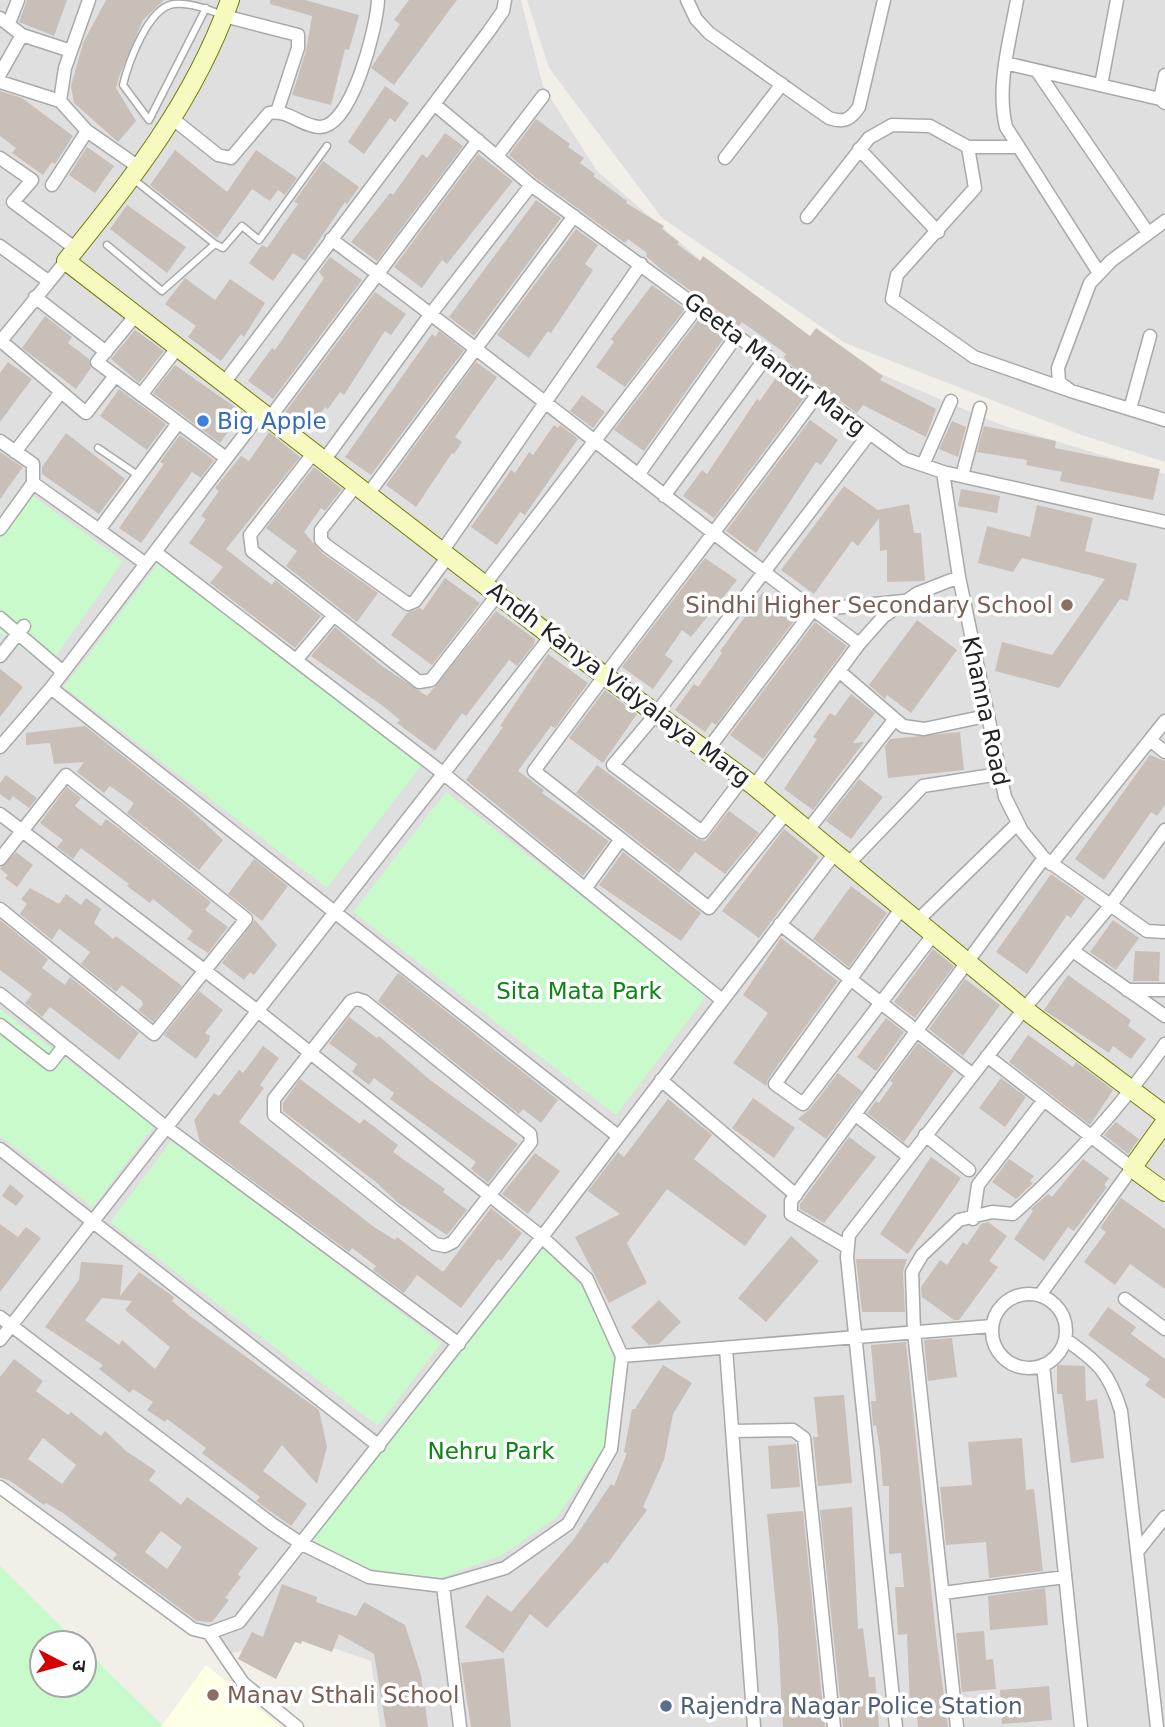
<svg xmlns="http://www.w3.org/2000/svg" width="1165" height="1727" font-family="'DejaVu Sans','Noto Sans Devanagari',sans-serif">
  <rect width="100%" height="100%" fill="#f2efe9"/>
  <path fill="#e0dfdf" d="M0,0H521L543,86L597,171L711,269L824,350L999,424L1165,474V1727H380L371,1661L301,1637L232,1653L0,1477Z
    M527,0H1165V462L1082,435L845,343L662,218L549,68Z"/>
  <path fill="#ffffe5" d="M206,1665L281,1727H161Z"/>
  <path fill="#c8facc" d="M20,487L123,561L48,667L0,633V516Z
    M160,561L423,763L327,888L64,687Z
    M446,792L708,994L616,1115L353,912Z
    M0,1009L154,1126L93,1207L0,1136Z
    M173,1139L441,1343L378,1426L110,1222Z
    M538,1242L588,1293L615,1361L604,1447L557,1517L502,1555L441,1578L373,1570L306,1539Z
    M0,1566L78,1643H42V1685H84V1648L162,1725L161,1727H0Z"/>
  <path fill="#c7bfb8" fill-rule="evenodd" d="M27,0H67L54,36L19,22Z
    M106,0H164L143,20L120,74L116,88L136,121L118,142L74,103L71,86L83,43Z
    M270,0H305L359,15L349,50L345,49L331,105L292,95L306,51L312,16L270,4Z
    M409,0H457L394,85L371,68L400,24L394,20Z
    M385,86L409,103L395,122L390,118L364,154L348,142Z
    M0,91L22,98L73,136L55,164L52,162L43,175L12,153L16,148L0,136Z
    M536,119L570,144L568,147L584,158L580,163L595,174L593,176L627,201L626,203L664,226L662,229L679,242L677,244L700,261L703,256L810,336L816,328L883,376L880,380L936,409L926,437L863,405L857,413L787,362L784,357L786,354L742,322L739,326L662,270L646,256L647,253L628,239L625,243L536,178L509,155Z
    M445,133L463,146L377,261L351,242L390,193L393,195L422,154L427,158Z
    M87,147L114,166L95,193L69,175Z
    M175,150L227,192L256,150L297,178L285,195L278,190L270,201L252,189L217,238L150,185Z
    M478,154L513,181L447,264L442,260L422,288L394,267Z
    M323,161L359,187L347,204L345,202L305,261L293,253L273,281L249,263L262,245L267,248L298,204L294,202Z
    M536,200L561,218L474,336L449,317Z
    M127,205L186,247L167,273L110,229Z
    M576,229L598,245L585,264L593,270L551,333L548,331L529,358L497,335Z
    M330,257L362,280L273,399L248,381L272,348L275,350L324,278L319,272Z
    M185,278L215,300L230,279L265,303L244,337L241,334L221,361L188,337L196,326L165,304Z
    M652,285L685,309L625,387L596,367L614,342L611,339Z
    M375,292L406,314L391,335L385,331L344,395L340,392L328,409L325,407L307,433L283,415Z
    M45,316L72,337L68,343L89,359L91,368L76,389L22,348Z
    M699,319L724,338L644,451L614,430Z
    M135,330L164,351L139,383L111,359Z
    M439,331L464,350L371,475L345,457L432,334L435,337Z
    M8,362L32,379L0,422V373Z
    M476,362L497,377L455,437L462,442L454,454L452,453L416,507L386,485Z
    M175,365L242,412L220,443L153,393Z
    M777,376L805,397L714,518L683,496L702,470L707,474L757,399L760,401Z
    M119,389L166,424L147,450L100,416Z
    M582,395L605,412L593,428L570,411Z
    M810,420L838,440L821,465L816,462L756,553L726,531Z
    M952,421L966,427L958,457L939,449Z
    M554,425L558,428L560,425L578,439L525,515L520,512L497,545L471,527L511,470L515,473L529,452L533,455Z
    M984,426L1056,441L1055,448L1160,469L1153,500L1060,481L1062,472L1026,465L1027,460L977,452Z
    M269,432L300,457L226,549L272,585L275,580L321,616L295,648L210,583L223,567L189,543L206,519L201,516L219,491L215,488L241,456L249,461Z
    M66,433L125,479L99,514L42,474V467Z
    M180,435L214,460L201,478L192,472L141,543L119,528L164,464L160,462Z
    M0,452L23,467L0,499Z
    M314,467L342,489L325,511L321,508L304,532L322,553L378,593L357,622L286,566L297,551L266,528Z
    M844,486L878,510L909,504L914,533H921L925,581L887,582V550L880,551L879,518L858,546L852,541L814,594L781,570Z
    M961,489L1000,496L997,513L958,506Z
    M1037,505L1093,518L1085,551L1137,564L1128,601L1120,599L1059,688L995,671L1002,642L1052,655L1105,579L1022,558L1013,572L978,563L987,526L1030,537Z
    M705,558L737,580L691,637L682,630L665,655L673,661L653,689L622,667Z
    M445,578L480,603L432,665L391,635L407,613L420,608L423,610Z
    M763,592L797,617L716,725L712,722L705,732L675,710L694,684L698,687L722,653L720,651Z
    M496,611L535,639L534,644L517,666L509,660L466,716L462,713L435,751L397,723L400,720L383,706L311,656L335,627L382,666L427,696Z
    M917,620L957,650L911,713L887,695L885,699L869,685Z
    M815,622L847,646L763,759L730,735Z
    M548,654L588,683L555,728L551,726L518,771L544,790L542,793L609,841L583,876L466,780L503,727L500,726Z
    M0,669L23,687L0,717Z
    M605,690L637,714L603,763L569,738Z
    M851,694L875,713L853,743L864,742L813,810L784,789L817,739L813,737L830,713L835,716Z
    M85,726L190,809L223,840L199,870L127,813L134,803L110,786L104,793L77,772L84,762L54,764L50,743L26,745V733Z
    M960,732L964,770L888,778L885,747L890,739Z
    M1150,755L1165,761V805L1157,816L1151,812L1104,880L1075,859Z
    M597,765L697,839L705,841L708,838L729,811L759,833L725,874L695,852L679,873L576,793Z
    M6,775L37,798L29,808L13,796L10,801L0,794V783Z
    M859,779L883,797L851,839L826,821Z
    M67,787L81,798L75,806L101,826L106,819L117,827L211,902L205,910L228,927L208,953L187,939L193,931L153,899L150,903L127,886L129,884L81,848L73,859L57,847L63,840L40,823Z
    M784,829L819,857L759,938L722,911Z
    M16,852L33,865L17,887L5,878L8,875L0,869Z
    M623,852L701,913L681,941L599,885Z
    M254,859L288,886L262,921L228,894Z
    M1051,874L1085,898L1071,918L1067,915L1027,974L996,952Z
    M851,886L887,913L849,967L813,939Z
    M30,888L59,904L66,894L81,905L86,898L101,909L94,923L113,939L116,936L182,986L153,1022L138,1010L143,1005L142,1001L122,985L116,992L81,964L90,952L59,929L52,940L20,914L27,904L21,899Z
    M0,920L48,959L42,968L65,985L70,977L139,1033L119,1060L50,1007L42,1017L25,1003L32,994L0,970Z
    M255,920L277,945L254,975L250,972L244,980L222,963Z
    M1113,920L1139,938L1116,970L1090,952Z
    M781,938L838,981L768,1079L766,1086L733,1063L768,1013L743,995Z
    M933,949L954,966L915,1018L894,1002Z
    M1135,951L1160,952L1159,981H1133Z
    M398,973L558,1100L541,1123L523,1109L519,1114L378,1001Z
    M1068,975L1131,1020L1128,1026L1146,1039L1131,1059L1113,1046L1109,1053L1044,1010Z
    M965,979L1000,1005L963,1056L929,1029Z
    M199,991L223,1010L205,1033L210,1036L209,1041L196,1059L164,1035Z
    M349,1017L377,1038L379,1036L430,1080L518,1144L488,1183L471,1169L476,1162L390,1099L394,1093L374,1078L369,1085L352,1072L357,1064L329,1043Z
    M886,1018L904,1032L876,1071L857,1057Z
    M1028,1035L1073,1067L1076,1062L1113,1090L1090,1125L1009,1062Z
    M918,1043L954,1071L904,1142L867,1113L876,1101L879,1103L893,1083L890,1081Z
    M263,1046L279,1058L260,1085L264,1088L239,1122L374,1227L395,1240L397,1237L443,1272L491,1208L522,1233L501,1261L498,1259L461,1308L417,1275L404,1293L373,1270L376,1266L352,1248L349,1252L200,1142L194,1120L214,1093L219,1096L239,1070L243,1073Z
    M838,1073L862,1091L826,1139L798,1119L810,1109Z
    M1001,1078L1026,1097L1005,1127L979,1108Z
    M300,1079L360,1124L364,1119L398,1145L393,1152L445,1189L443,1192L467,1210L447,1235L397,1202L377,1183L283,1111V1103Z
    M753,1098L795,1128L774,1158L732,1128Z
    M668,1099L712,1135L694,1159L767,1216L745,1246L667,1189L627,1243L647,1283L609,1303L575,1237L620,1214L588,1191L618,1152L624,1157Z
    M1116,1122L1139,1139L1128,1154L1104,1135Z
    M849,1137L876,1157L824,1223L800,1209V1204Z
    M535,1153L560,1171L528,1214L502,1194Z
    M931,1157L961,1178L908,1254L880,1234Z
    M1009,1159L1034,1176L1030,1181L1033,1183L1016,1199L992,1182Z
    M1083,1159L1109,1178L1104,1185L1107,1187L1074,1231L1068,1227L1044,1261L1014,1239L1033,1211L1031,1209L1048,1194L1052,1197Z
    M10,1184L24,1196L16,1206L2,1196Z
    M1121,1198L1165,1229V1289L1130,1264L1115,1285L1084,1262L1106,1232L1100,1228Z
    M988,1222L1007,1236L989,1261L998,1267L959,1320H954L922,1297L921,1287L940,1260L947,1265L963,1242L967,1245L981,1224Z
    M0,1224L18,1237L26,1227L41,1238L0,1292Z
    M791,1236L819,1261L766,1322L738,1298Z
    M856,1259H907L903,1272L905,1312H862Z
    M81,1262L123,1265L120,1296L139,1272L174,1297L172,1301L190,1316L319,1410L327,1447L317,1484L282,1445L263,1471L307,1504L291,1526L256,1501L260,1497L202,1453L206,1448L167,1419L165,1422L147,1410L153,1402L133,1389L130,1393L99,1369L103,1365L45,1327L79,1280ZM102,1298L132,1301L125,1310L170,1347L155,1369L122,1340L119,1345L85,1320Z
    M659,1300L681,1322L659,1344L649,1345L631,1327Z
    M1108,1307L1136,1327L1131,1334L1165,1359V1399L1145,1385L1150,1379L1088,1335Z
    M952,1338L957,1377L928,1381L924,1340Z
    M906,1342L936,1635L948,1727H918L916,1705L910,1706L907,1634L898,1635L895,1587H904L901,1553L889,1554V1486H883L880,1450L876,1425L873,1426L871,1401H876L871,1345Z
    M14,1359L43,1381L36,1391L68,1415L71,1412L101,1436L105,1431L126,1451L156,1471L149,1480L181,1505L187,1497L258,1548L238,1574L241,1577L225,1598L229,1600L212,1622L197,1621L113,1559L117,1554L63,1513L46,1503L44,1505L9,1480L0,1478V1377ZM43,1438L76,1465L62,1484L28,1459ZM161,1531L182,1547L167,1569L145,1552Z
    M663,1365L692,1383L673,1414L664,1460L643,1507L647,1510L607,1564L605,1562L547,1628L530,1614L503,1653L465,1627L487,1595L511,1612L574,1539L611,1484L614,1486L627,1453L624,1452L632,1409H635Z
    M1057,1365L1085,1366L1086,1401L1097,1399L1104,1458L1071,1463L1062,1394H1057Z
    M844,1395L852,1483L818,1486L813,1437H818L814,1397Z
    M1022,1438L1026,1490L1034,1489L1043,1571L989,1578L986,1542L946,1545L940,1487L972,1485L968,1442Z
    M796,1444L800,1487L771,1489L768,1446Z
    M852,1507L858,1629L863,1628L869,1677H875L879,1727H843L820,1510Z
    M803,1511L825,1727H783L782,1714L778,1628L767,1514Z
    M282,1584L317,1597L316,1602L356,1616L364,1602L405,1625L421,1675L428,1727H386L374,1654L339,1634L332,1652L302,1641L301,1644L295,1642L276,1679L238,1659L252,1632L263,1637Z
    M1045,1588L1048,1625L990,1630L988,1596Z
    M984,1631L986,1660L993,1659L996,1689L962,1692L956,1633Z
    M504,1658L511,1727H471L461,1663Z
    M1049,1686L1052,1720L1002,1724L1000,1690Z"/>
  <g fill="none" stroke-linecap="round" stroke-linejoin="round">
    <defs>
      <path id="lane" d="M206,8L149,120L123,85C128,64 148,7 174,4C189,2 208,9 222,15
        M132,178L215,244
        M107,245L162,291L215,244L223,248L242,226L259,240L327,146
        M98,448L139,476"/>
      <path id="street" d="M89,0L65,68L60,101L87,131L140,168
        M687,0L696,19L709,33L829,118C844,123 850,120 859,107L884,0
        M1017,0C1010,40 996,86 1006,127L1099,273
        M224,16L298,35V48L277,112
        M0,18L22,35L0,74
        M9,23L18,0
        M22,35L71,51
        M1005,63L1160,99L1165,103
        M1037,71L1148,233
        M0,82L60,101
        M1101,85L1117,0
        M1160,99L1165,75
        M434,104L531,185L905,459L943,472L1165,522
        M173,119L218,155L231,158L269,113C288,109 302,127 320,127C352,127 377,26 378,0
        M968,147L975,188L897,275L892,299L974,357L1071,391
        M859,149L938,232
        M497,156L543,96
        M0,158L32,180L13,202L76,249
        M725,158L782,84
        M52,185L87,131
        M807,217L869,138L892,125L930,126L968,147H1016
        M1165,221L1111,261L1090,283L1058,368L1059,382L1071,391L1165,420
        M331,239C509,371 681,511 859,644
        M0,246L48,281
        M35,297L106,352
        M136,315L97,362L226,458
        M1,341L86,413L115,376
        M0,342L66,261
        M224,383L489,31L503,11L505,0
        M141,395L178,347
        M1130,409L1150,336
        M269,419L478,140
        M0,441L33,464V483L99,530
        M315,451L250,535L252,551L419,682L431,680L498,594
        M15,452L61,392
        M325,459L430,315L531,185
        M923,465L951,401
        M943,472L959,577L1005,797L1022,831L1044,858L1147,931L1165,932
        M638,475L737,335
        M962,476L980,408
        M357,484L321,530V540L327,546L408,604L415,601L449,555
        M369,493L574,216
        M664,496L767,356
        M0,529L33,483
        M443,550L641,264
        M155,552L444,774L722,1000
        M146,564L99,530L178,423
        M485,584L698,306
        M0,618L63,672
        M0,656L24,626
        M297,659L334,615
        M839,671L903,726L924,729L986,716
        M51,688L618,1136
        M1150,740L1165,752
        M0,747L51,688L261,413
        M706,752L813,610L904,601
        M743,778L702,832L613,765L655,715L869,434
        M754,786L859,644L884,616L918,593L959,577
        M786,813L709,908L534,771C626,644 724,522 817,395
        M0,814L259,1012L542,1237L587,1279L622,1356L611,1449L568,1524L505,1568L443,1586L369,1577L302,1544L272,1524L0,1317
        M808,830L895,719
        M0,859L66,775L246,919L154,1034L0,909
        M848,864L923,786L999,774
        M1051,864L1165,721
        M585,889L621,839
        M901,909L775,1084L803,1104L933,935
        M917,921L1018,823
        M780,924L973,1075
        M1073,951L1165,1016
        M1127,990H1165
        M0,994L167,1128L459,1344
        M357,999L364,1001L530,1134L531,1142L453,1242L445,1246L435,1244L274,1115V1099L351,1001Z
        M0,1025L50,1064L64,1046
        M987,1056L1132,1168L1040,1295
        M661,1080L796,1195
        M856,1115L908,1156
        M925,1135L969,1170
        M0,1149L379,1446
        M973,1219L978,1185L1044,1100
        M847,1247L791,1214V1201L1044,858
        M992 1331a37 37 0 1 1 74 0a37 37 0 1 1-74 0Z
        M1125,1299L1165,1329
        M1065,1339C1098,1362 1109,1372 1121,1411L1157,1727
        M0,1340L551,636
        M726,1348L754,1727
        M622,1356L992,1326
        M1043,1365L1081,1727
        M732,1431L793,1430L804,1438L834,1727
        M0,1487L193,1629L209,1633L239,1622L542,1237L835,853
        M1137,1552L1165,1517
        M443,1586L460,1727
        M943,1593L1065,1577
        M209,1633L243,1683L297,1727
        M896,1727L847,1257L849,1235L1024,1009L1109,907L1165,830
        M957,1727L914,1332L912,1272L922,1255L959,1220L992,1212L1013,1214C1070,1163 1121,1107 1165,1044"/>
      <path id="secondary" d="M230,0C195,99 132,180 66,261L551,636L754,786L1024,1009L1165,1115
        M1165,1122L1132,1168L1165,1192"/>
    </defs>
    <use href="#lane" stroke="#a9a9a9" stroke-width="9"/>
    <use href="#street" stroke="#a9a9a9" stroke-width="15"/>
    <use href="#secondary" stroke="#707d05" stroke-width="20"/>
    <use href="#lane" stroke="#fff" stroke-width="6"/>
    <use href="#street" stroke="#fff" stroke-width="12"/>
    <use href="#secondary" stroke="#f7fabf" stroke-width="18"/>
  </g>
  <circle fill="#3f7fe0" stroke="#fff" stroke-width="2.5" cx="203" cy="421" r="7"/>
  <g fill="#8d6e63" stroke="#fff" stroke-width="2.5">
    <circle cx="1067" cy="605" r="7"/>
    <circle cx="213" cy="1695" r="7"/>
  </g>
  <circle fill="#5c6f8a" stroke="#fff" stroke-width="2.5" cx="666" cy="1706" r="7"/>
  <g text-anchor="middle" stroke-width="7" stroke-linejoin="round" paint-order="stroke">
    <g font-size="23" fill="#222" stroke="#fff">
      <text transform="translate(775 364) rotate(37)" y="8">Geeta Mandir Marg</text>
      <text transform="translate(619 684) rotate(37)" y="8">Andh Kanya Vidyalaya Marg</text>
      <text transform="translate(986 711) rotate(78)" y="8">Khanna Road</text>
    </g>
    <g font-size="23" fill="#366cbe" stroke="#fff" text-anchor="start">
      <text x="217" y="429">Big Apple</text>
    </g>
    <g font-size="23" fill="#785e54" stroke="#fff" text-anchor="end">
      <text x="1053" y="613">Sindhi Higher Secondary School</text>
      <text x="227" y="1703" text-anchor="start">Manav Sthali School</text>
    </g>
    <g font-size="23" fill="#0c8416" stroke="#fff">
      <text x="579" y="999">Sita Mata Park</text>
      <text x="491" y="1459">Nehru Park</text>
    </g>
    <g font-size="23" fill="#4e5e75" stroke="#fff" text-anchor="start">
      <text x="680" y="1714">Rajendra Nagar Police Station</text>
    </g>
  </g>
  <g transform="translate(63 1664) rotate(96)"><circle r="33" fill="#ffffff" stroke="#a7a7a7" stroke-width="2"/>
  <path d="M0-5L12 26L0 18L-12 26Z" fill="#d40000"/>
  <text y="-10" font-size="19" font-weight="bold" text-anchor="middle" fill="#222222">उ</text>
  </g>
</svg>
